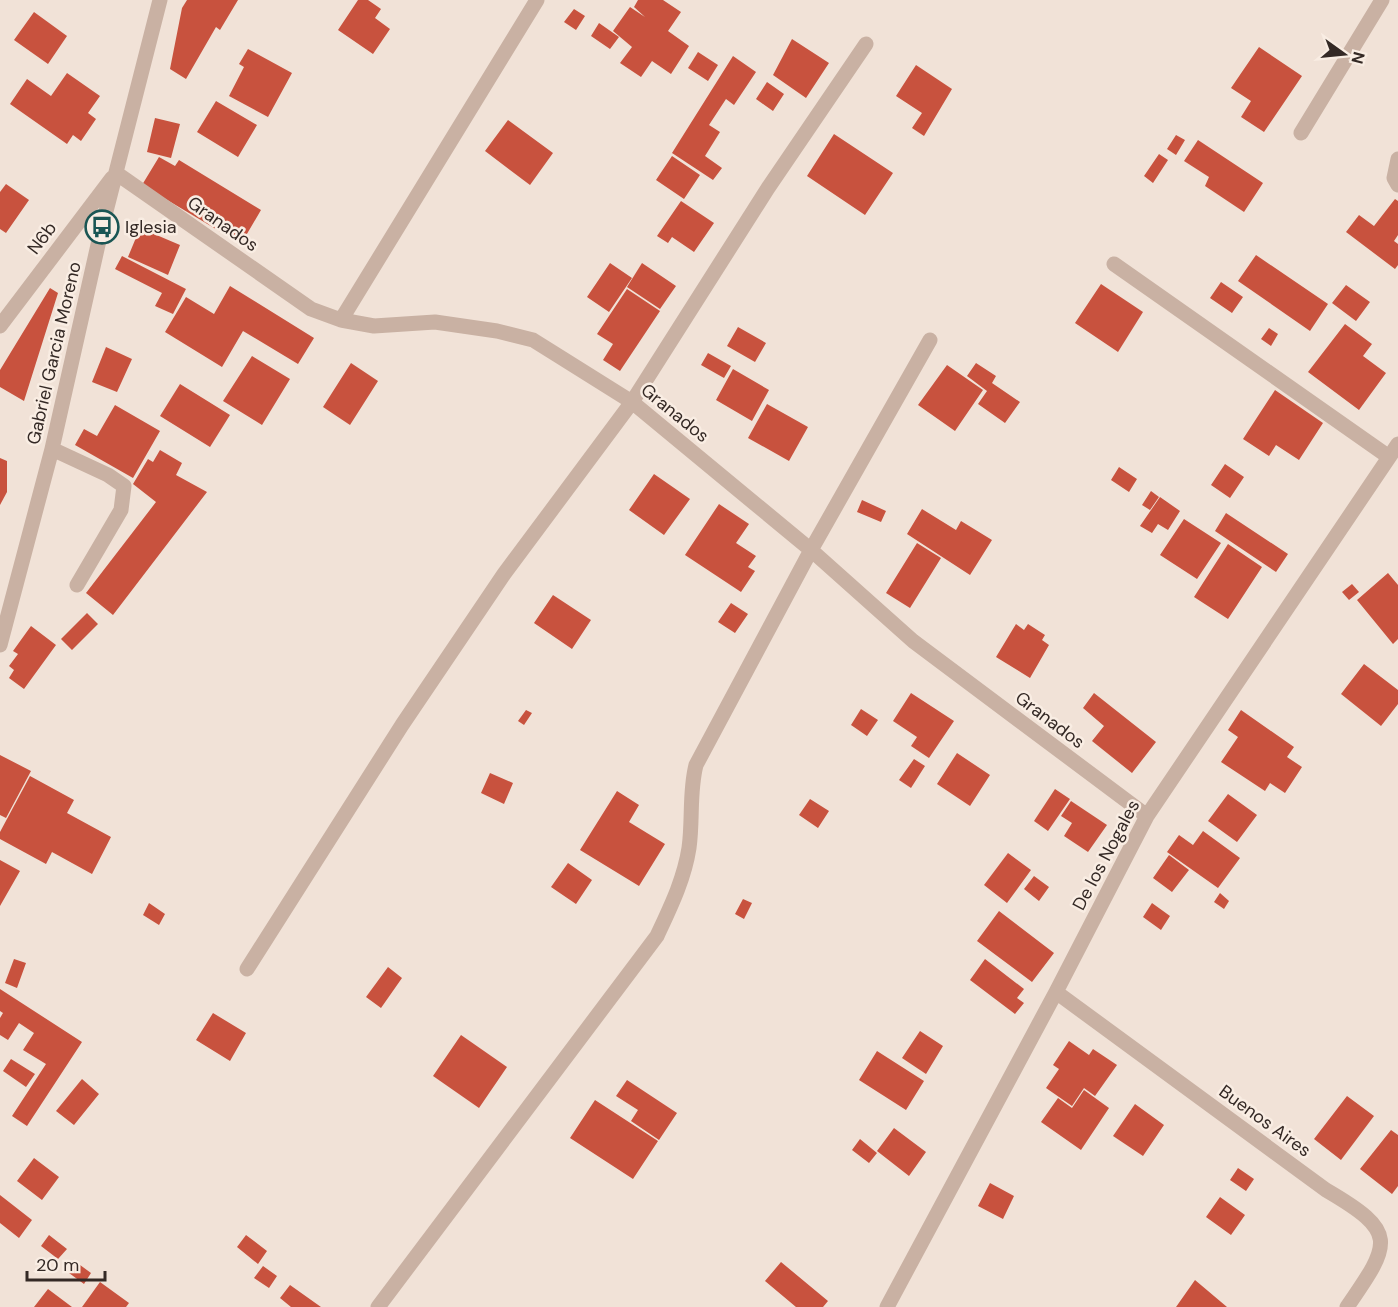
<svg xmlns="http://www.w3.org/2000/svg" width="1398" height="1307" font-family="'DM Sans',sans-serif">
  <rect width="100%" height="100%" fill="#f1e2d7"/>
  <path fill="#c8523e" d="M187,0H238L220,30L216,27L186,79L170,69L182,8Z
    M358,0H368L381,9L375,18L390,29L373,54L338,30Z
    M638,0H663L681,12L668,31L689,46L671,74L652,61L641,77L620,63L632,47L613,31L630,7L645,17L634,7Z
    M574,9L585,16L576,30L564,22Z
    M34,12L67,36L48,64L14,40Z
    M599,23L619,37L610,49L591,36Z
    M792,39L829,63L806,98L773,75Z
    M1259,47L1302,76L1264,132L1241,117L1251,101L1231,88Z
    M248,49L292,73L268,117L229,96L244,67L239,64Z
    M698,52L718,65L708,81L688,68Z
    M733,56L756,72L734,105L726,99L709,125L720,132L705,156L722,168L713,180L672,153Z
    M916,65L952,89L924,136L912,128L922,113L896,96Z
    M67,73L100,96L88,113L96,119L81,141L73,135L67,144L10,104L27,79L51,96Z
    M767,82L784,94L773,111L756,99Z
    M216,101L257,125L238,157L197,132Z
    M155,118L180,124L171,158L147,152Z
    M508,120L553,153L530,185L485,151Z
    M834,134L893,173L865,215L807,176Z
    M1176,135L1185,140L1176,155L1167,149Z
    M1198,140L1263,183L1244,212L1205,186L1209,177L1184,161Z
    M1159,154L1168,160L1153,183L1144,176Z
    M672,156L700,175L684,199L656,180Z
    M159,157L175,166L179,160L261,210L241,244L142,185Z
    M6,184L29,200L6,233L0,229V192Z
    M1395,199L1398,201V235L1394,241L1398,244V265L1395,269L1346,232L1359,215L1374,226Z
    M681,201L714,223L694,252L672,237L668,243L657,236Z
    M140,228L180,245L168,275L128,257Z
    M1256,255L1328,304L1310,331L1238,281Z
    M122,256L186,289L173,314L155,306L162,293L115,269Z
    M610,263L632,278L609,312L587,297Z
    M642,263L676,286L660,309L627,287Z
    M1221,282L1243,297L1232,313L1210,298Z
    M1101,284L1143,312L1118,352L1075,323Z
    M1346,285L1370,302L1356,321L1332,303Z
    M230,286L314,338L298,364L243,331L222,367L165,332L186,297L214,314Z
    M50,288L58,293L24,401L0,387V370Z
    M627,289L660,311L620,371L603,360L613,344L597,334Z
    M1345,324L1372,344L1363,356L1386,373L1359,410L1308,372Z
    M738,327L766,343L755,362L727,346Z
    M1269,328L1278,334L1271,346L1261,339Z
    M106,347L132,359L117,392L92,382Z
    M708,353L731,366L724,378L701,365Z
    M252,356L290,379L262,425L223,401Z
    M351,363L378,381L350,425L323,407Z
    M976,363L996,376L992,383L1020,402L1005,423L978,404L987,391L967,376Z
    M947,365L983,390L955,431L918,405Z
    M733,369L769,390L752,421L716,400Z
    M180,384L230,415L210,447L160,416Z
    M1275,390L1323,423L1299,460L1276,445L1269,456L1243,439Z
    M767,404L808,427L789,461L748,438Z
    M115,405L160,431L133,478L75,445L84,429L97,436Z
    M160,450L182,463L176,475L207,492L113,615L86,593L156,502L133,484L148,459L153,462Z
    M0,458L7,461V492L0,505Z
    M1225,464L1244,477L1230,498L1211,485Z
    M1119,467L1137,479L1129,492L1111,480Z
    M654,474L690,499L664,535L629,510Z
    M1151,491L1159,497L1150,510L1142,505Z
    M1160,497L1180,511L1168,530L1158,524L1152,533L1140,526Z
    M862,500L886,511L881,522L857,512Z
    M719,504L749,524L736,543L756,556L748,567L755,571L741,592L685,555Z
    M922,509L956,530L961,521L992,540L970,575L907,534Z
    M1226,513L1288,554L1276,572L1215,531Z
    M1184,519L1221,543L1197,579L1160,555Z
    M917,543L941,558L910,608L886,593Z
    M1228,544L1262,567L1228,619L1194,597Z
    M1388,573L1398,585V639L1393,644L1357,600Z
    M1352,584L1359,592L1349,600L1342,592Z
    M553,595L591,620L572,649L534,623Z
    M731,603L748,614L735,633L718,622Z
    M87,613L98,624L72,650L61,639Z
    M1016,624L1024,630L1028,624L1045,635L1042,640L1049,645L1030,678L996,657Z
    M31,626L56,645L24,689L9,678L14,670L9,666L18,654L13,651Z
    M1364,664L1398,690V704L1381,726L1341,694Z
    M911,693L954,721L929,758L911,746L917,737L893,721Z
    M1094,693L1156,742L1132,773L1092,741L1104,726L1083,708Z
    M861,709L878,720L867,736L851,725Z
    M526,710L532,713L524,725L518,721Z
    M1241,710L1294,747L1287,757L1302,767L1285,793L1270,783L1265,791L1221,762L1238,737L1228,730Z
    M957,753L990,775L970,806L937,784Z
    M0,755L31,771L6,818L0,815Z
    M914,759L925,766L911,788L899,780Z
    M490,773L513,783L504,804L481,793Z
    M30,776L74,800L67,813L111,837L92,874L52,852L46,864L0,839V832Z
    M1055,789L1070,799L1048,831L1034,821Z
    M617,791L639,805L629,822L665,844L639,886L580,850Z
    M1228,794L1257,815L1237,842L1208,821Z
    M810,799L829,811L818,828L799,815Z
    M1071,801L1107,825L1088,852L1064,836L1072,823L1061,816Z
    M1203,831L1240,858L1218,888L1167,852L1179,835L1193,845Z
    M1008,853L1031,870L1007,903L984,885Z
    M1169,855L1189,870L1172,892L1153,878Z
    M0,860L20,871L0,906Z
    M568,863L592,880L576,904L551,887Z
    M1034,876L1049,887L1039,901L1024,889Z
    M1220,893L1229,901L1224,909L1214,902Z
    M743,899L752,903L744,919L735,914Z
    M149,903L165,914L159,925L143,915Z
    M1152,903L1170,916L1161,930L1143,917Z
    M999,911L1054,953L1032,982L977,941Z
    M14,959L26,963L17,988L5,983Z
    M985,959L1024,989L1017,998L1024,1003L1015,1014L970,980Z
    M388,967L402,978L381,1008L366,997Z
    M0,989L82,1042L27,1126L12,1116L46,1064L23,1050L34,1033L19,1023L8,1040L0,1035V1018L3,1013L0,1011Z
    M213,1013L246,1033L230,1061L196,1040Z
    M920,1031L943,1046L926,1074L902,1058Z
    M461,1035L507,1067L479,1108L433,1076Z
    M1069,1041L1089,1055L1093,1049L1117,1065L1095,1096L1084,1088L1072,1106L1046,1088L1059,1069L1053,1065Z
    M877,1051L924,1081L906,1110L859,1080Z
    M11,1059L35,1074L26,1087L3,1071Z
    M82,1079L99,1094L74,1125L56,1111Z
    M627,1080L677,1113L659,1140L631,1121L638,1110L616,1096Z
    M1084,1090L1109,1108L1081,1150L1041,1122L1058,1098L1072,1108Z
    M1347,1096L1374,1116L1341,1160L1314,1139Z
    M595,1100L658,1141L633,1179L570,1138Z
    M1135,1104L1164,1125L1143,1156L1113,1136Z
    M894,1128L926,1152L909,1176L877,1151Z
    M1391,1130L1398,1135V1186L1392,1194L1360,1169Z
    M860,1139L877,1153L869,1163L852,1150Z
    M34,1158L59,1177L42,1200L17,1181Z
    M1238,1168L1254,1179L1246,1191L1230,1180Z
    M990,1183L1014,1196L1003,1219L978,1206Z
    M0,1195L32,1220L19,1238L0,1223Z
    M1220,1197L1245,1215L1231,1235L1206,1217Z
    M49,1235L67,1249L58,1259L41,1246Z
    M246,1235L267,1251L258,1264L237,1247Z
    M76,1262L91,1273L84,1284L69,1273Z
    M781,1262L828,1301L823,1307H796L765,1281Z
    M263,1266L277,1276L269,1288L254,1278Z
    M1195,1280L1227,1307H1176Z
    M100,1282L129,1303L126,1307H82Z
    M290,1285L321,1307H291L280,1298Z
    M48,1289L72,1307H34Z"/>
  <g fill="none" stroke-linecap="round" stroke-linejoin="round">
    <path stroke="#c9b1a3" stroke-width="15" d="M1301,133L1382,0
      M1398,159L1394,178L1398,185
      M116,173L311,309L341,320L374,326L435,322L497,331L533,340L557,355L632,402L811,550L913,641L1147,816
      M1114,264L1389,457
      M341,320L537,0
      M0,326L112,178
      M52,449L108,475L124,486L121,510L77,585
      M0,645L52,449L102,227L160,0
      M247,969L402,725L504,574L632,402L768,188L866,44
      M1056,992L1326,1190C1398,1232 1392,1242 1347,1307
      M378,1307L657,936C670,908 684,880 689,848C693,820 689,792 696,765L811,550L930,340
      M887,1307L1056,992L1147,816L1398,444"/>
  </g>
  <defs>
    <symbol id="bus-ring" viewBox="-11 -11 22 22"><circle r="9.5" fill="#f9ede3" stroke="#1b5654" stroke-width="1.5"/><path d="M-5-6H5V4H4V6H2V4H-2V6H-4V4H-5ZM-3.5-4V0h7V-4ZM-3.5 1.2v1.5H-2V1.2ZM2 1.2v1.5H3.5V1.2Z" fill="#1b5654"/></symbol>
  </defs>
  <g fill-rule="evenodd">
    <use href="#bus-ring" x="83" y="208" width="38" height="38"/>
  </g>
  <g text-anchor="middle" stroke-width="5" stroke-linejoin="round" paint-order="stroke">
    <g font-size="18" fill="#342925" stroke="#f9ede3">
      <text transform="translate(223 224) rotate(35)" y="6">Granados</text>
      <text transform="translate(42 238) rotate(-53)" y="6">N6b</text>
      <text transform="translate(54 353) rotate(-77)" y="6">Gabriel Garcia Moreno</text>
      <text transform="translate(675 413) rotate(39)" y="6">Granados</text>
      <text transform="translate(1050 720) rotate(37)" y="6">Granados</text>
      <text transform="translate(1106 855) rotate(-62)" y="6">De los Nogales</text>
      <text transform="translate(1265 1121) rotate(36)" y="6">Buenos Aires</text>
    </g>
    <g font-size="18" fill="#342925" stroke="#f9ede3" text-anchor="start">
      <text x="125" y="233">Iglesia</text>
    </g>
  </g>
  <g transform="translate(1344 54) rotate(105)" stroke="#f9ede3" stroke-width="4.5" paint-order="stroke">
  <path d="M0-4.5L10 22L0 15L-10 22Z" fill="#342925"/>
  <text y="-9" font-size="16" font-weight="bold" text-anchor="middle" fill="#342925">N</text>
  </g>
  <path d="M27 1271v9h78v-9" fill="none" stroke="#342925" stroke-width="3"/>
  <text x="36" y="1271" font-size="18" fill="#342925" stroke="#f9ede3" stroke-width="4.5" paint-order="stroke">20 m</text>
</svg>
